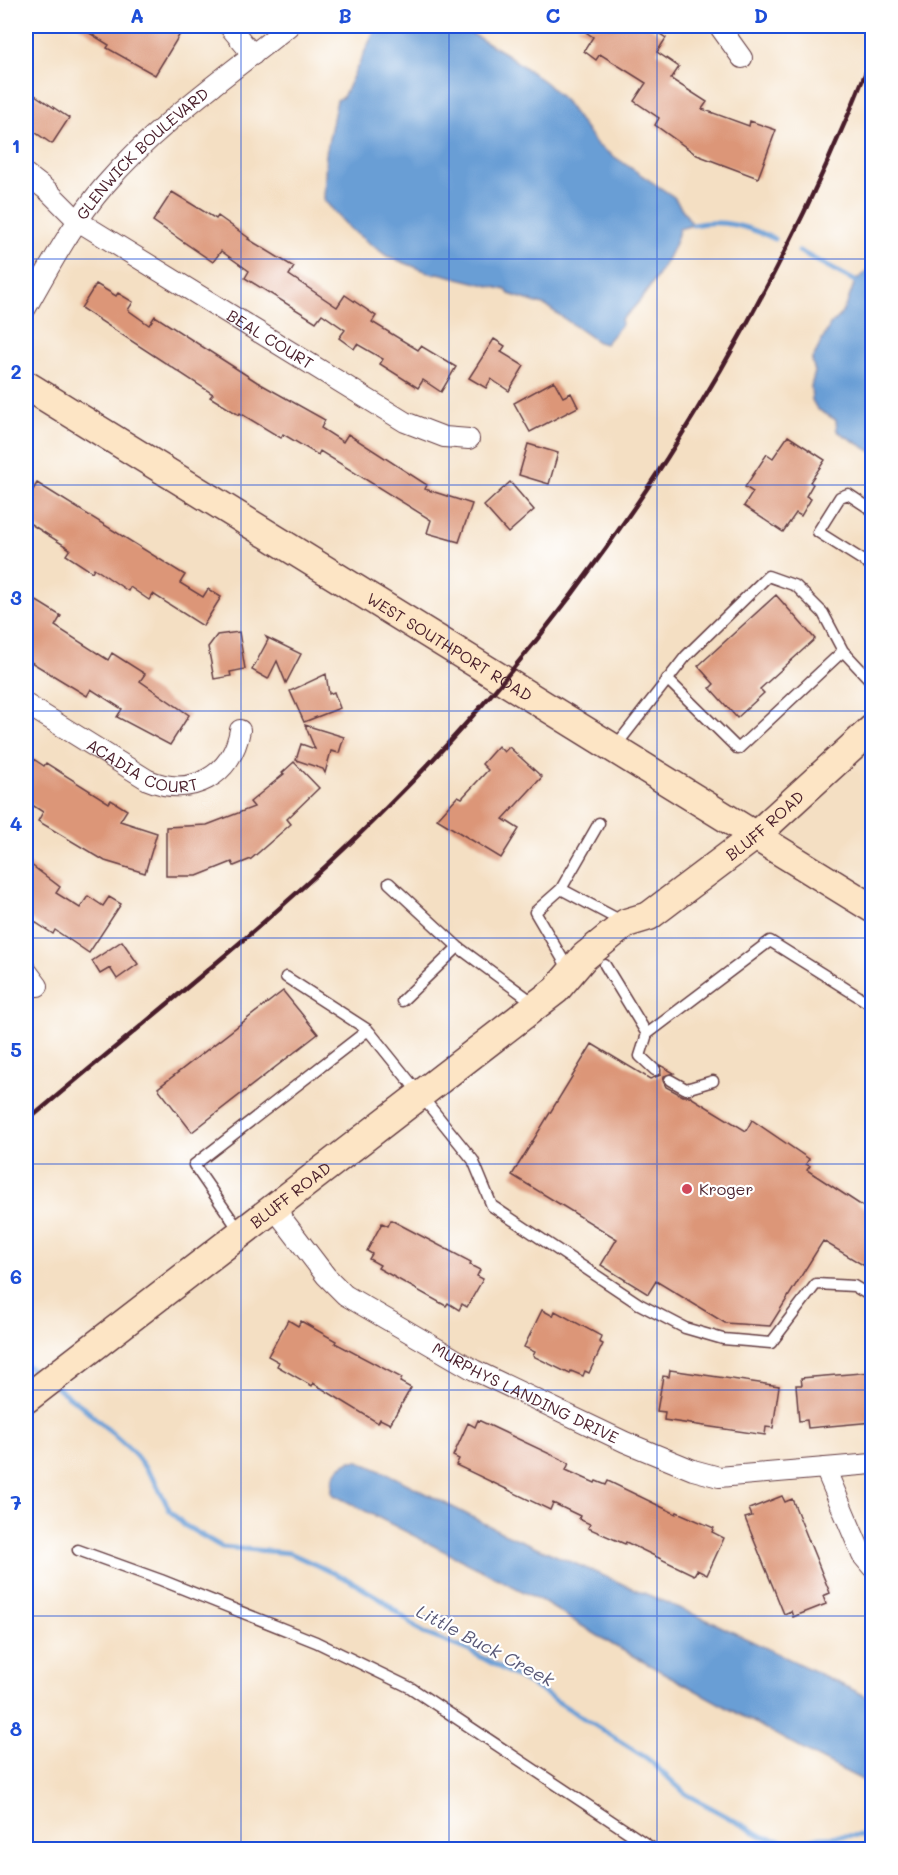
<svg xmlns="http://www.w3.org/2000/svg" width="898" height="1875" font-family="Mali,sans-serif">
  <rect width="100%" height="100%" fill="#fff"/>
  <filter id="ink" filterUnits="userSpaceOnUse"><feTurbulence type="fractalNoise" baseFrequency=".0167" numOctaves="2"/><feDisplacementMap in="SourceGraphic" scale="12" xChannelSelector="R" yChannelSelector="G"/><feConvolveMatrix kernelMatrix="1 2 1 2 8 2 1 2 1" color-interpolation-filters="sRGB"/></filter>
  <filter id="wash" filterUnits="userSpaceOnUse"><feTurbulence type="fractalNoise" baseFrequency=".008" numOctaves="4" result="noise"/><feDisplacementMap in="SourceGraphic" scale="24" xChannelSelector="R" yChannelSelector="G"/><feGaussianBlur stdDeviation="1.35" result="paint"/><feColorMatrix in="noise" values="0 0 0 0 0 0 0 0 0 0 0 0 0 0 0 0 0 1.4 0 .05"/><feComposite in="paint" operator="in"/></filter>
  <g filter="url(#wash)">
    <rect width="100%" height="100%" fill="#f4dfc3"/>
    <path fill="#699ed5" stroke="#5a5e80" stroke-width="1.5" d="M377,26H459L506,54L546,83L565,101L597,145L674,197L693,225L679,229C676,252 640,306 621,319L622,324L605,344L598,342L546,306L509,294L506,290L438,273L433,274L387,256L350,229L324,200L326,153L337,100L343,97Z
      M872,267V452L837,431L836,420L817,409L812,400L811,386L815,372L812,360L830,325L839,317L848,301L855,281Z
      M351,1461H359L396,1478L501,1532L714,1623L872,1699V1785L815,1756L613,1645L540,1600L332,1494C331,1478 335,1467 351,1461Z"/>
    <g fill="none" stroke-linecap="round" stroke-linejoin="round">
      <path stroke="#699ed5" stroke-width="5" d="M693,225C723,219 747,226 775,239
        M799,251L855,281
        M26,1365L41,1376
        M56,1387L82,1406L133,1452L155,1481L170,1511L184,1525L222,1547L290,1553L349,1580L382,1600L423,1633L470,1651L533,1686L648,1759L686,1794L764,1837L793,1844L820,1837L866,1835L872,1839"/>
    </g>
    <g id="blocks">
      <path fill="#dc9678" d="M78,26H167L180,34L155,75L107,48L109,45Z
        M577,26H648L666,38L657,52L679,67L671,79L707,102L702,109L749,126L750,121L776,130L758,178L697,155L655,125L659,118L634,101L646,83L600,54L596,60L584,51L593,37Z
        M26,89L69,118L52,144L26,126Z
        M172,192L216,219L218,216L249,238L248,239L294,267L289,275L337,307L345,295L376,316L372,322L418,350L421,346L456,367L441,392L423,380L418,388L380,364L383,359L357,344L354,349L339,338L345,330L322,314L316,322L245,278L249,271L221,251L213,262L153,221Z
        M96,284L116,296L118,293L133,302L128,310L149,325L155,316L257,382L325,420L321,428L343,442L348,434L427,485L425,489L472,504L459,542L427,533L431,520L320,451L318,455L283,434L281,438L240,413L239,415L210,397L213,394L81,308Z
        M494,339L505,346L501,352L524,366L509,391L491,379L486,388L469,378Z
        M554,381L563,397L571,393L578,407L530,432L514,403Z
        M788,436L825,460L810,482L813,484L806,496L811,499L801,516L796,513L783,532L744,506L753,492L745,487L767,454L773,458Z
        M528,444L558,453L549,484L519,475Z
        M510,482L534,510L508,533L484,506Z
        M37,483L185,575L180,583L203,597L208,589L221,597L203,626L153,594L149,600L130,587L128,591L94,568L92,572L66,555L70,549L26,521V502Z
        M776,595L815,639L760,689L764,693L737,718L710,688L714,684L698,666Z
        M35,600L61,616L55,626L108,660L112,653L145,674L140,681L189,715L170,745L117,717L122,709L91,689L87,696L26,659V616Z
        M239,632L245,669L230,672L231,676L214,679L208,647L217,635Z
        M266,637L301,654L286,683L277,661L268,679L252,670L268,640Z
        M326,674L329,694L334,692L340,708L304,722L290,691Z
        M305,725L344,737L339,753L331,751L325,773L323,769L296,760L301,744L315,749Z
        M498,746L504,752L509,747L542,777L503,819L519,829L501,858L437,819L458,796L462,798L488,770L482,764Z
        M26,754L44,766L46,763L109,803L111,800L127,810L120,821L157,833L145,873L105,861L38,821L43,812L26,801Z
        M294,762L319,788L287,819L291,824L251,859L234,866L232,862L197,876H166V827L207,825L254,807L250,802L284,774L282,773Z
        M26,861L60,887L56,893L80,908L88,896L103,906L109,897L121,904L89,953L55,930L53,934L26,916Z
        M122,941L138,964L117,979L110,968L100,974L92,961Z
        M283,991L318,1034L192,1132L158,1088Z
        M592,1044L650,1079L661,1075L660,1065L674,1073L664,1076L663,1081L666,1087L683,1096H689L746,1131L752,1120L809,1159L806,1164L810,1166L807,1170L873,1213V1271L823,1241L770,1326L725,1323L656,1281L648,1294L601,1265L617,1239L512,1175Z
        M391,1220L471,1262L470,1265L480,1270L477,1276L483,1279L467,1307L462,1304L459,1310L448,1303L446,1306L378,1268L380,1265L369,1259L372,1254L367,1251L382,1223L388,1226Z
        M542,1310L553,1316L555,1311L601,1336L599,1342L603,1344L589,1373L585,1371L583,1376L571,1371L570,1374L533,1356L535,1352L524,1347Z
        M288,1320L298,1326L301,1321L336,1341L335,1343L402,1378L400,1382L411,1388L390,1424L380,1419L378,1423L313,1383L312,1386L277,1366L279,1362L268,1356Z
        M670,1370L779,1386L773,1428L766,1427L765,1435L664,1420L665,1412L657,1411L663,1376L669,1377Z
        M873,1372V1422L808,1428L807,1420L799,1421L796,1385H802L801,1378Z
        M478,1420L569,1463L566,1470L595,1483L596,1481L606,1485L608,1481L676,1514L677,1512L714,1528L712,1532L724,1538L707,1575L697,1570L694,1575L626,1542L625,1544L588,1528L590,1524L579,1519L580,1516L553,1503L550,1510L456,1465L459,1459L453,1456L468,1423L475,1427Z
        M782,1496L785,1502L792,1499L830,1593L823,1596L826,1604L793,1617L791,1611L784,1614L745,1518L752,1516L749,1509Z"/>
    </g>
  </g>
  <g filter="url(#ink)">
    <use href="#blocks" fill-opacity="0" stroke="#643c42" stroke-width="1.5"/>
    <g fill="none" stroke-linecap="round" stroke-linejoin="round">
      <defs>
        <path id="lane" d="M872,510L848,494L840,497L818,532L872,566
          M667,679L738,749L843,651
          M615,747L686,656L768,576L796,586L823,613L843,651L872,682
          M389,883L458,947L534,1003
          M561,889L625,923
          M605,965L647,1034L770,941L872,1005
          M569,970L535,912L561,889L599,823
          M286,977L368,1030
          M402,1001L458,947
          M647,1034L640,1056L655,1070
          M670,1080L686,1089L713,1081
          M241,1233L194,1165L368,1030L473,1160L492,1206L639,1304L685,1328L723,1339L771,1343L816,1284L854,1286L872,1297
          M78,1550L161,1580L316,1642L411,1688L655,1850"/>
        <g id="street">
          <path d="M229,26L253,55"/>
          <path d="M719,26L742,58"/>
          <path id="s1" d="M26,174L48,191L78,221L405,422L444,437L469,439"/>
          <path id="s2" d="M26,308C50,266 73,222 105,185C157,124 227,76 289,26"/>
          <path id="s3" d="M26,704L148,780C191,798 232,776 240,730"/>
          <path d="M26,970L38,986"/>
          <path id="s4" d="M274,1208L326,1276L345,1295L474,1370L625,1442L693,1470L719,1477L825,1468L862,1555L872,1567"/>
          <path d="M825,1468L872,1464"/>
        </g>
        <g id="secondary">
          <path id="s5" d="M26,385L872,908"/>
          <path id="s6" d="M26,1399L556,990L584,957L626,923L649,916L755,836L872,729"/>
        </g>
      </defs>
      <use href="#lane" stroke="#643c42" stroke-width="13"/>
      <use href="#street" stroke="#643c42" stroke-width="22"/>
      <use href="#secondary" stroke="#643c42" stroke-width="31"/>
      <use href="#lane" stroke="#fff" stroke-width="10"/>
      <use href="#street" stroke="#fff" stroke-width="20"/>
      <use href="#secondary" stroke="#fde5c5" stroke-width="28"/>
      <path stroke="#4a1f2b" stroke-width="4.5" d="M26,1122C147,1019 274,921 386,808C598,597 762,335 872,57"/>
    </g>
  </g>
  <path fill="none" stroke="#1d4ed8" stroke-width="1.5" stroke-opacity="0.55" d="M241,26V1850M449,26V1850M657,26V1850M26,259H872M26,485H872M26,711H872M26,938H872M26,1164H872M26,1390H872M26,1616H872"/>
  <circle fill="#d1495b" stroke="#fff" stroke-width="2" cx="687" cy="1189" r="6"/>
  <g text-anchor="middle" stroke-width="4.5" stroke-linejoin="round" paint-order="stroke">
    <g font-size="16" fill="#4a1f2b" stroke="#fff">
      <text dy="6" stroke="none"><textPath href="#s2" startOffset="195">GLENWICK BOULEVARD</textPath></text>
      <text dy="6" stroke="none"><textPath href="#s1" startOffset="296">BEAL COURT</textPath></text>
      <text dy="6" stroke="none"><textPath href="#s5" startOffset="498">WEST SOUTHPORT ROAD</textPath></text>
      <text dy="6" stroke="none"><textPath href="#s3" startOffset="134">ACADIA COURT</textPath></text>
      <text dy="6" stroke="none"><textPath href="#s6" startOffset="938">BLUFF ROAD</textPath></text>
      <text dy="6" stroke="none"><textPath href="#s6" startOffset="334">BLUFF ROAD</textPath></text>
      <text dy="6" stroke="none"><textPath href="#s4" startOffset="318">MURPHYS LANDING DRIVE</textPath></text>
    </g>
    <g font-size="16" fill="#4a1f2b" stroke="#fff" text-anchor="start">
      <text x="699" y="1195">Kroger</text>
    </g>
    <g font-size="18" font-style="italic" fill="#585877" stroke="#fff">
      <text transform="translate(485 1646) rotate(28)" y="6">Little Buck Creek</text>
    </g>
  </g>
  <rect width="898" height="1875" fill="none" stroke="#fff" stroke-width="66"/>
  <rect x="33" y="33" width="832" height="1809" fill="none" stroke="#1d4ed8" stroke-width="2"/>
  <g font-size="20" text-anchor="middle" font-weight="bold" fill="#1d4ed8">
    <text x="137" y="23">A</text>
    <text x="345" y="23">B</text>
    <text x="553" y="23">C</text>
    <text x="761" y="23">D</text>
    <text x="16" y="153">1</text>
    <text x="16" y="379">2</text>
    <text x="16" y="605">3</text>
    <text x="16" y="831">4</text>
    <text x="16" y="1057">5</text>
    <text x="16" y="1284">6</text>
    <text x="16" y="1510">7</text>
    <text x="16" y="1736">8</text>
  </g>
</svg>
